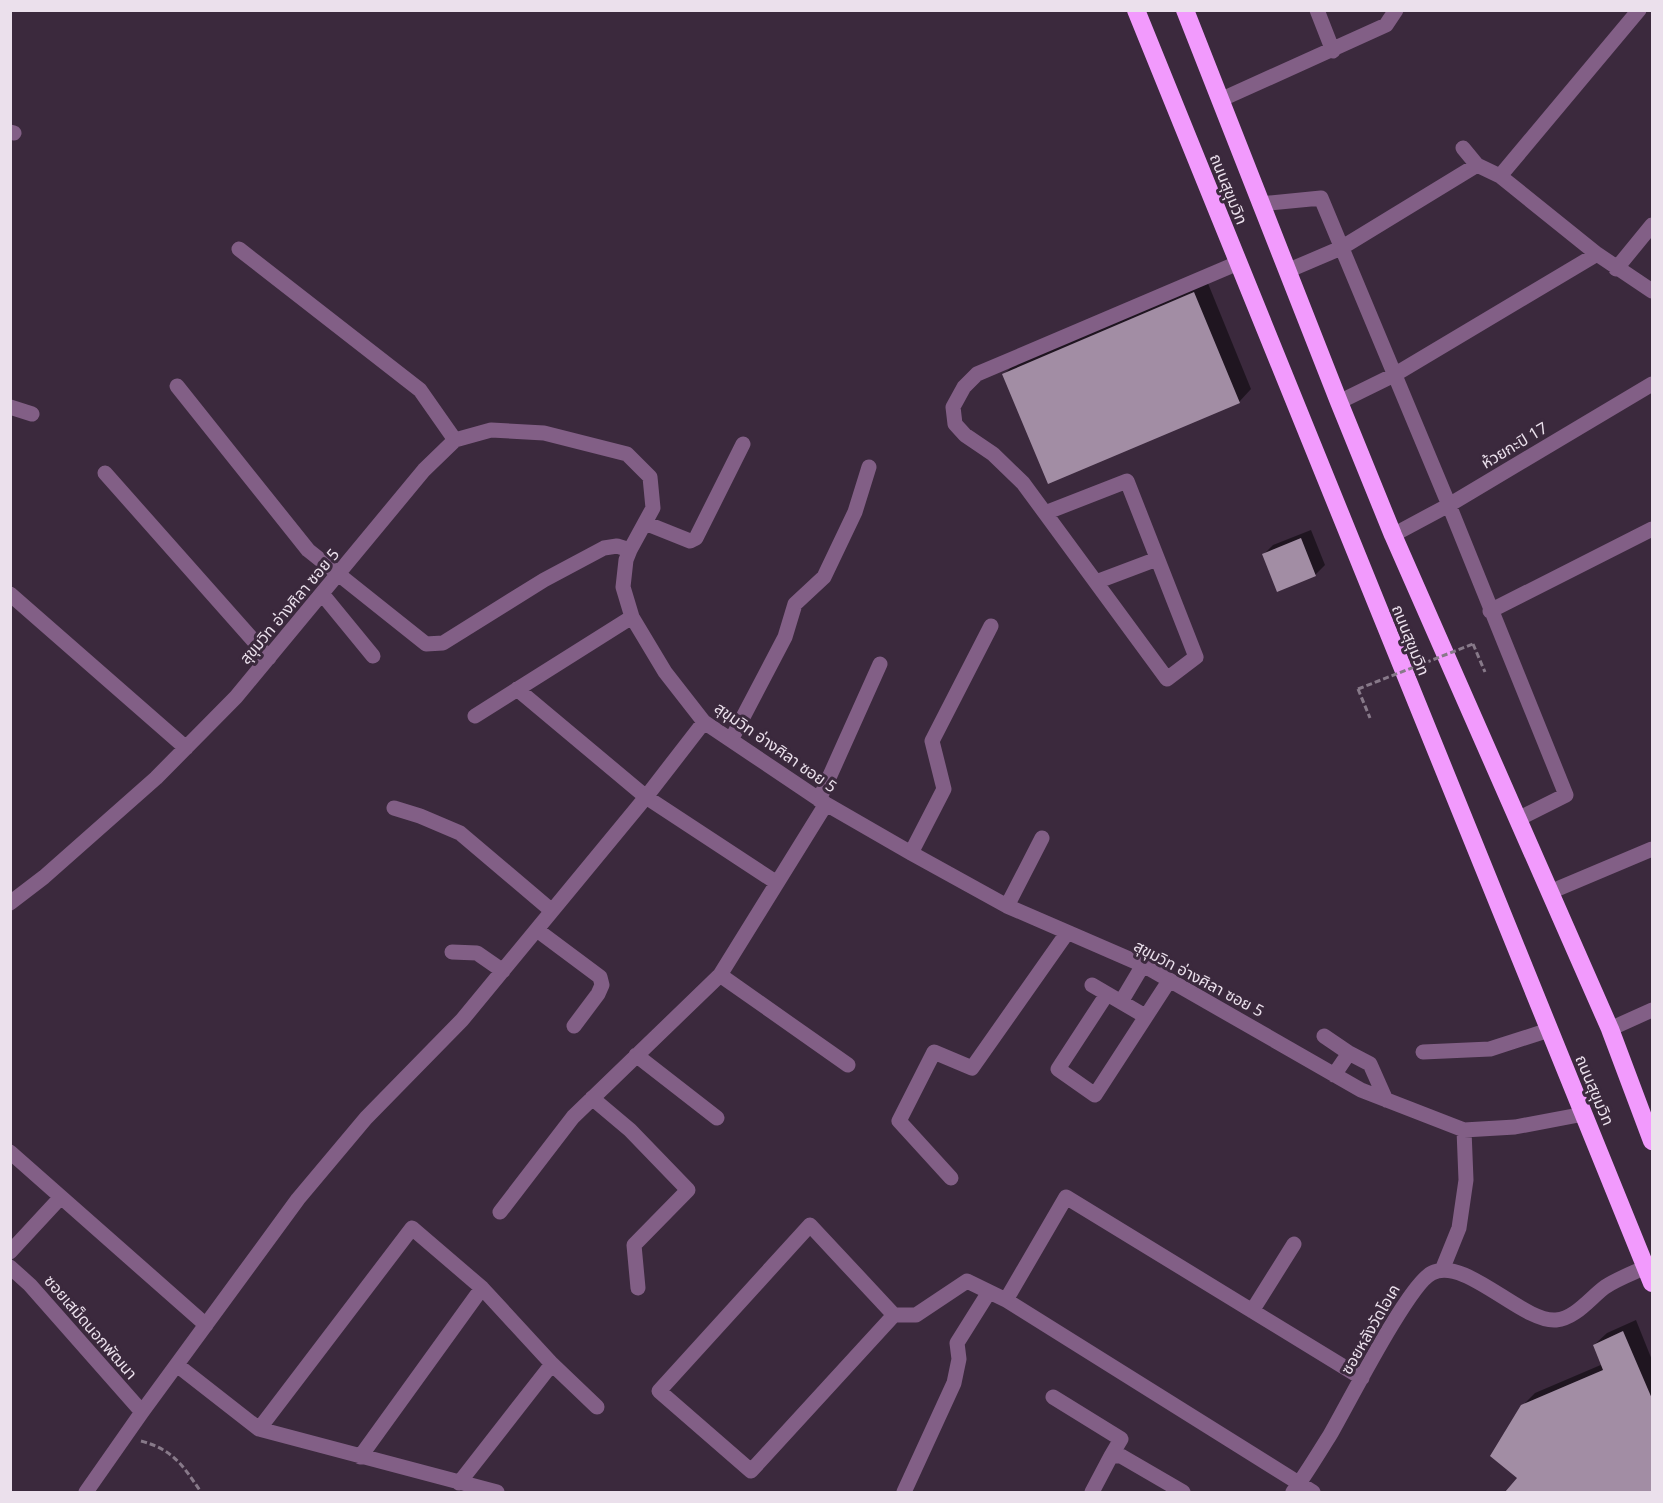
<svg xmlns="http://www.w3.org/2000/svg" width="1663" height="1503" font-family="Georgia,'Noto Sans Thai',serif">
  <rect width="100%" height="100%" fill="#3b293d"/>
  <path fill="#0007" d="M1207,281L1251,389L1239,402L1004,374L1017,362Z
    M1311,530L1325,565L1315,575L1264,554L1273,545Z
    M1636,1320L1652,1360V1492H1507L1520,1478L1522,1406L1535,1393L1603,1364L1594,1345L1607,1333Z"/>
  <path fill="#a28da4" d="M1194,292L1240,403L1048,484L1002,374Z
    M1301,538L1316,576L1277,592L1262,554Z
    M1623,1331L1653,1401V1492H1505L1517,1478L1490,1456L1521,1405L1603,1370L1593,1345Z"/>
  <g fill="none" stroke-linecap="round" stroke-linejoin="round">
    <path stroke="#877989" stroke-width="3" stroke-dasharray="6 3" stroke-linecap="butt" d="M1473,644L1485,672
      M1358,689L1370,718
      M141,1441C174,1450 183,1466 201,1492"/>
    <path stroke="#825f86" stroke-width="15" d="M1317,10L1333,51
      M1220,100L1386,25L1396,10
      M10,132L14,133
      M1463,148L1477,165L1500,176L1597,254L1652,291
      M1500,176L1639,10
      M1260,204L1321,198L1449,505L1566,795L1518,819
      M239,249L420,390L455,440
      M1616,269L1652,225
      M1287,271L1341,248L1477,165
      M177,386L308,550L426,644L443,643L544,580L604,548L617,546L630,550
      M1339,402L1394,375L1597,254
      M10,407L32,414
      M105,473L269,658
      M1045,513L1127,481L1196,657L1167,679L1023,483L993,454L965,435L955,424L953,407L964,387L977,374L1238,263
      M645,523L690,541L696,538L743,444
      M1393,535L1449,505L1652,384
      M1096,582L1157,559
      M10,594L186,748
      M323,595L373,656
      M1490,611L1652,529
      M517,689L646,797L777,883
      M475,716L632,617
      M731,740L785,637L795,604L824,577L855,512L869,467
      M819,800L880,664
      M394,808L420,816L460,833L552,911
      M911,853L944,789L932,741L991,626
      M1550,892L1652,849
      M10,903L44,877L156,778L236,697L424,470L455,440L491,430L544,433L627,454L650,477L653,508L630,550L626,560L623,587L632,617L665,672L704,722L826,804L911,853L1007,906L1143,965L1361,1090L1464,1130L1515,1127L1584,1114
      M1007,906L1042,838
      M537,930L600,977L602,985L598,994L574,1026
      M452,952L477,953L503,971
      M720,975L848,1065
      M1092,985L1145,1016
      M1107,994L1058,1069L1095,1095L1169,981
      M1121,1002L1143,965
      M1610,1029L1652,1010
      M1324,1036L1349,1053L1334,1075
      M1423,1052L1490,1049L1549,1030
      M1349,1053L1370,1064L1386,1100
      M636,1055L717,1118
      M592,1098L630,1130L688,1190L634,1245L638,1288
      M10,1152L206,1325
      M951,1178L899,1121L934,1052L972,1068L1067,933
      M500,1212L573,1117L720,975L826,804
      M10,1252L61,1197
      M10,1267L30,1285L142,1412
      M1442,1270L1459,1228L1466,1180L1464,1130
      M1006,1300L1066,1197L1362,1378
      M1252,1311L1294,1244
      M894,1315L810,1225L659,1391L751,1471L894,1315H916L967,1281L1006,1300L1313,1492
      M177,1365L259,1429L497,1492
      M1053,1397L1121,1439L1111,1456
      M259,1429L412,1228L482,1288L552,1364L597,1407
      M360,1457L482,1288
      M459,1483L552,1364
      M86,1492L142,1412L298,1199L366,1118L462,1020L646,797L704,722
      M904,1492L954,1383L959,1359L957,1343L989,1292
      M1092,1492L1111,1456H1121L1183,1492
      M1293,1492C1306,1474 1318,1454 1330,1435C1347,1406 1409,1283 1432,1273C1465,1256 1523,1323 1556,1320C1576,1318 1590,1298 1605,1287C1617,1279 1633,1273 1646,1267"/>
    <path stroke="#f29afd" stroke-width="18" d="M1136,10L1652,1283
      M1185,10L1339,402L1393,535L1610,1029L1652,1141"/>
    <path stroke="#877989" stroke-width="3" stroke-dasharray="6 3" stroke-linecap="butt" d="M1358,689L1473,644"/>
  </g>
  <g text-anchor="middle" stroke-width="6" stroke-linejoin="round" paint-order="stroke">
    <g font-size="16" fill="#ebe0ec" stroke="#3b293d">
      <text transform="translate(1229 189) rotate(68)" y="6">ถนนสุขุมวิท</text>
      <text transform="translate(1514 445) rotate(-31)" y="6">ห้วยกะปิ 17</text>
      <text transform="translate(289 606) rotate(-50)" y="6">สุขุมวิท อ่างศิลา ซอย 5</text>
      <text transform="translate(1411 640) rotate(68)" y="6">ถนนสุขุมวิท</text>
      <text transform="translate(776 747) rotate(35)" y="6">สุขุมวิท อ่างศิลา ซอย 5</text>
      <text transform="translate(1199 978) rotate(28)" y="6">สุขุมวิท อ่างศิลา ซอย 5</text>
      <text transform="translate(1595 1090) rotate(67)" y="6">ถนนสุขุมวิท</text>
      <text transform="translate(91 1327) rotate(49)" y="6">ซอยเสม็ดนอกพัฒนา</text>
      <text transform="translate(1370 1329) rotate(-60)" y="6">ซอยหลังวัดโอเค</text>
    </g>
  </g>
  <rect width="1663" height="1503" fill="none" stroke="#ebe0ec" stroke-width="24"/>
</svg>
